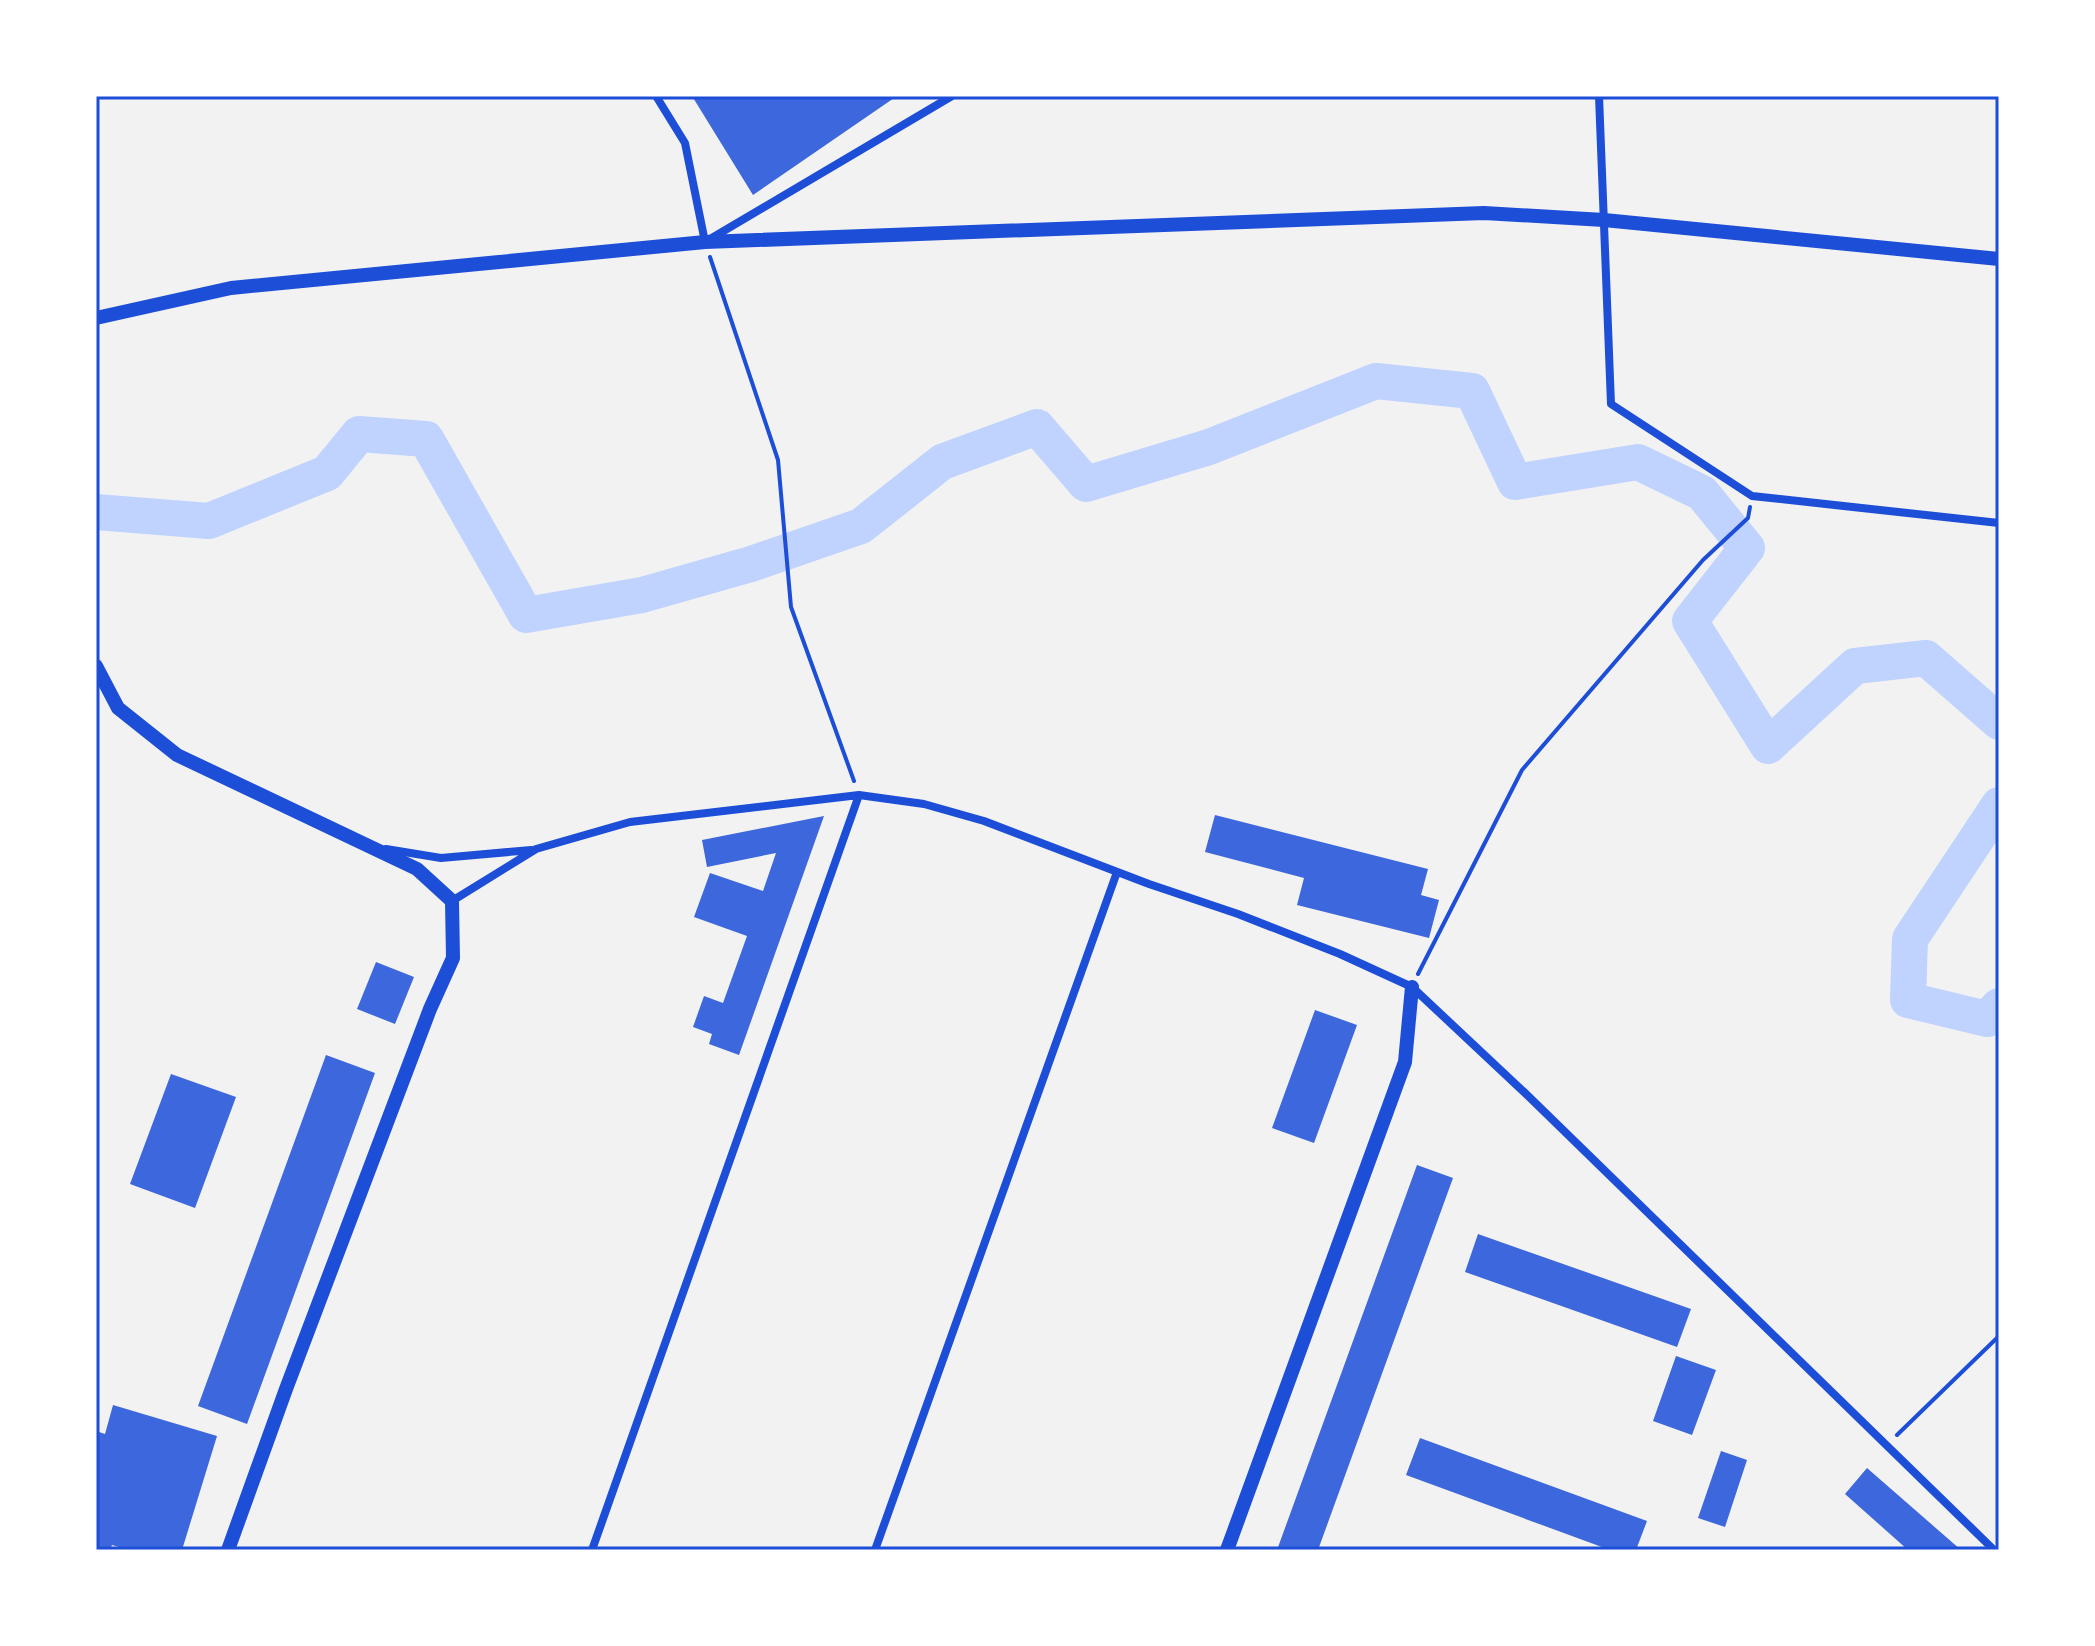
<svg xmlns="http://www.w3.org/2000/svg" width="2095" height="1646" font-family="'Noto Serif',serif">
  <rect width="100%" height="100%" fill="#f2f2f2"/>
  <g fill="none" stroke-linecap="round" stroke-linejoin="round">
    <path stroke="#bfd3fe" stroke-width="36" d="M96,512L209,521L327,473L359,434L426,439L526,615L642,595L751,564L861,526L942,462L1037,427L1086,484L1209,447L1376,381L1472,391L1515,482L1638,462L1702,493L1747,548L1690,621L1768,746L1855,666L1926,658L1999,722
      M1999,805L1910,939L1908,1000L1987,1019L1999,1006"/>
  </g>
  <path fill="#3d67dc" d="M692,96H897L753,195Z
    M1215,815L1428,869L1421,895L1439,900L1429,938L1297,905L1304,878L1205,852Z
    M824,816L739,1055L709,1044L712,1034L693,1027L704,996L723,1003L747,936L694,917L710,873L763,891L776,853L707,867L702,840Z
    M376,962L414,977L395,1024L357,1009Z
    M1315,1010L1357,1025L1314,1143L1272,1128Z
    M326,1055L375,1073L247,1424L198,1406Z
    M171,1074L236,1097L195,1208L130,1184Z
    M1417,1165L1453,1178L1318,1550H1277Z
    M1478,1234L1691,1309L1677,1347L1465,1272Z
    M1676,1356L1716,1370L1692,1435L1653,1421Z
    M113,1405L217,1436L182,1550H129L112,1545L110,1550H96V1431L105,1434Z
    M1420,1438L1647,1521L1636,1550H1610L1406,1475Z
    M1721,1451L1747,1460L1725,1527L1698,1518Z
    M1867,1468L1961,1550H1908L1845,1494Z"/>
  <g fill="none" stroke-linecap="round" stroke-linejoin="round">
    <path stroke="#1d4ed8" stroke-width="4" d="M710,257L778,460L791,607L854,781
      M1418,974L1522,770L1703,560L1748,518L1750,507
      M1897,1435L1999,1336"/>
    <path stroke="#1d4ed8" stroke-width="8" d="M656,96L685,143L705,242L952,96
      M1599,96L1611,404L1752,496L1999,523
      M386,849L441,858L531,850
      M452,901L536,849L630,822L859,795L924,804L984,821L1149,884L1238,914L1340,954L1412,987L1524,1092L1994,1550
      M592,1550L859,795
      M875,1550L1117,872"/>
    <path stroke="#1d4ed8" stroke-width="14" d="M96,318L231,288L705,242L1484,213L1604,220L1999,259
      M96,666L118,708L177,755L417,869L452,901L453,958L430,1009L286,1389L228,1550
      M1227,1550L1405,1062L1412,987"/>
  </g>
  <rect width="2095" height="1646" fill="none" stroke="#ffffff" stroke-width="196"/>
  <rect x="98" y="98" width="1899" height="1450" fill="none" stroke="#1d4ed8" stroke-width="3"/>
</svg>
